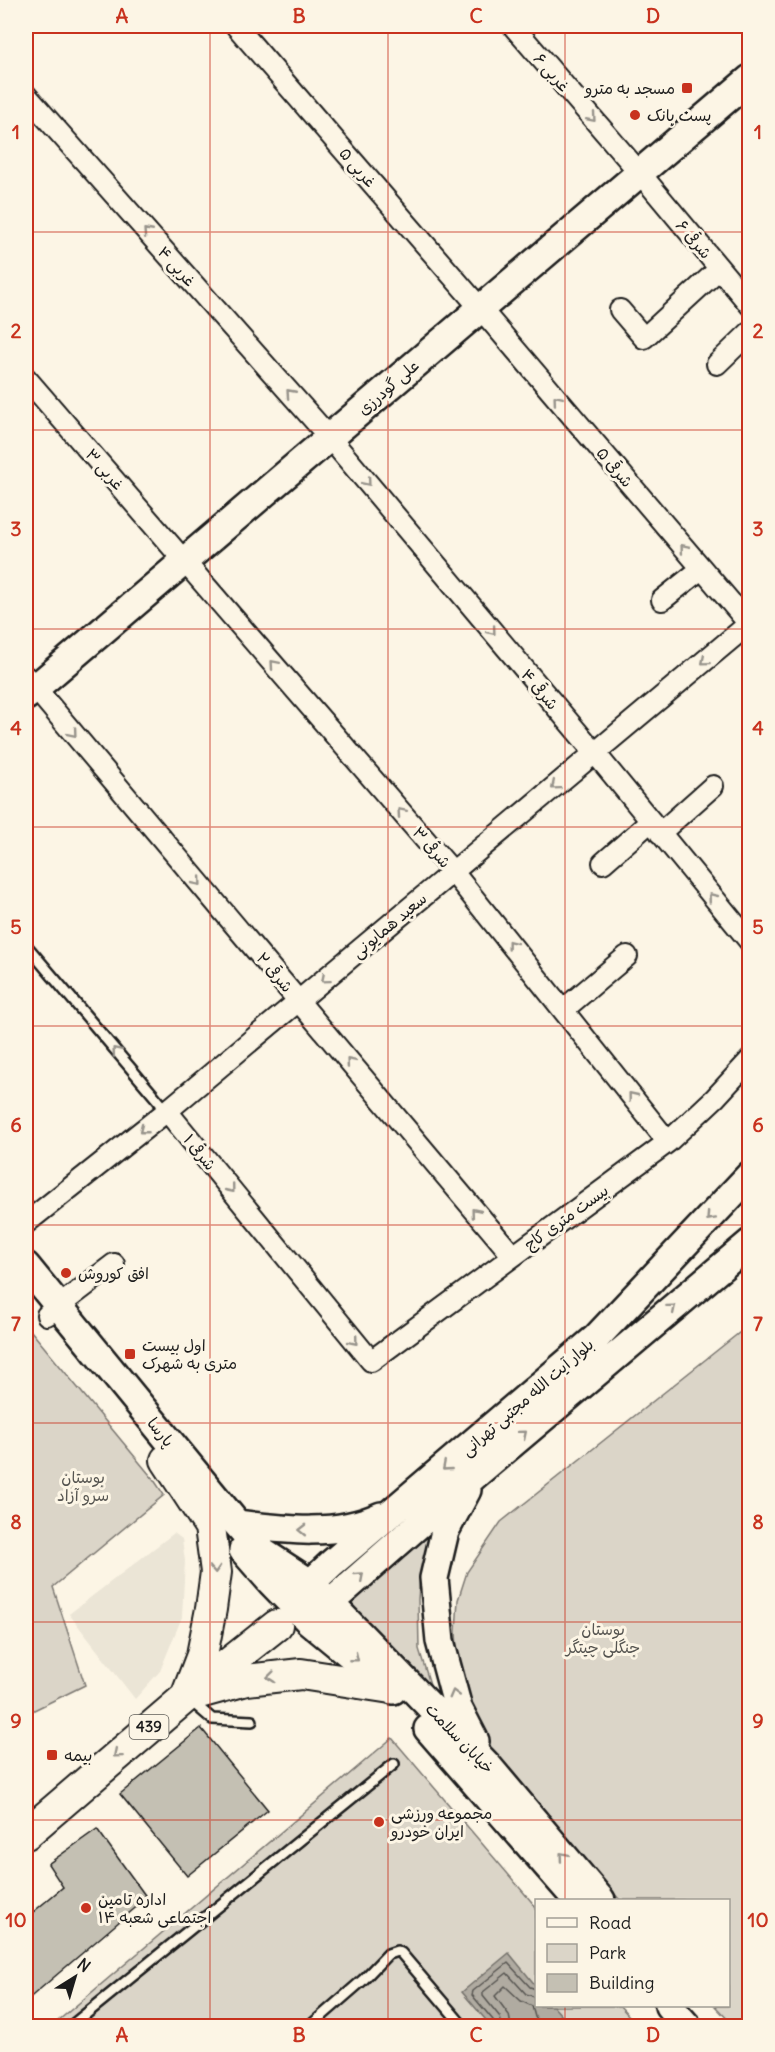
<svg xmlns="http://www.w3.org/2000/svg" width="775" height="2052" font-family="Delius,'Playpen Sans Arabic',sans-serif">
  <rect width="100%" height="100%" fill="#fcf5e5"/>
  <filter id="ink" filterUnits="userSpaceOnUse"><feTurbulence type="fractalNoise" baseFrequency=".0167" numOctaves="2"/><feDisplacementMap in="SourceGraphic" scale="12" xChannelSelector="R" yChannelSelector="G"/><feConvolveMatrix kernelMatrix="1 2 1 2 8 2 1 2 1" color-interpolation-filters="sRGB"/></filter>
  <g filter="url(#ink)">
    <path fill="#ebe5d6" d="M174,1533L182,1539L185,1561L182,1617L160,1671L135,1699L69,1614Z"/>
    <path fill="#dbd5c8" stroke="#7c7872" stroke-width="1.5" d="M26,1325L154,1480L164,1495L53,1587L85,1685L26,1714Z
      M749,1325V2026H734L715,2006H728V1900H620L491,1757L468,1700L458,1666L456,1632L458,1600L467,1572L501,1522Z
      M445,1516L425,1554L420,1576L418,1599L419,1649L438,1710L349,1604Z
      M392,1738L536,1907V2006H620L638,2026H52Z"/>
    <path fill="#b0aba1" stroke="#75726c" stroke-width="1.5" d="M509,1953L536,1986V2006H553L571,2026H491L462,1992Z"/>
    <g fill="none" stroke-linecap="round" stroke-linejoin="round">
      <path stroke="#575551" stroke-width="1.5" d="M495,2026L493,2020L472,1995L473,1991L508,1963L530,1987L536,1989
        M502,2026L500,2017L483,1996V1992L507,1973L526,1994L536,1997
        M511,2026L509,2015L495,1996L505,1986L521,2001L532,2006L535,2017L541,2026"/>
    </g>
    <path fill="#c4c0b3" stroke="#1c1c1c" stroke-width="1.5" d="M201,1728L268,1810L187,1876L120,1794Z
      M97,1829L147,1898L26,2001V1918L63,1887L48,1864Z"/>
    <g fill="none" stroke-linecap="round" stroke-linejoin="round">
      <defs>
        <path id="lane" d="M26,945L167,1111
          M190,1700L212,1719L252,1721
          M71,2026L394,1764
          M310,2026L363,1980L388,1954L397,1951L401,1953L463,2026"/>
        <path id="street" d="M236,26L480,308L750,625
          M513,26L639,172L750,305
          M26,95L329,437L595,753L750,942
          M620,310L644,338L719,269
          M717,364L750,332
          M26,378L453,872L668,1142
          M662,600L701,569
          M26,677L513,1256
          M660,833L713,786
          M603,863L651,821
          M563,1010L627,956
          M167,1111L371,1361L668,1142L715,1098L750,1060
          M26,1223L167,1111L750,623
          M47,1315L114,1264"/>
        <path id="secondary" d="M26,696L750,79
          M26,1266L237,1524L261,1551L310,1583L488,1766L601,1900
          M467,1490L445,1531L434,1578L440,1641L458,1708L475,1741
          M237,1524C284,1530 336,1537 381,1516
          M243,1550L271,1582L309,1621L393,1690
          M298,1595L332,1563L596,1338L750,1175
          M317,1614L475,1475L750,1243
          M428,1729L577,1900
          M669,2006L687,2026"/>
        <path id="primary" d="M166,1460L210,1527L216,1572L211,1609L202,1655L186,1697
          M199,1693L246,1680L301,1674L391,1688
          M26,1834L186,1697L277,1625"/>
      </defs>
      <use href="#lane" stroke="#1c1c1c" stroke-width="14"/>
      <use href="#street" stroke="#1c1c1c" stroke-width="24"/>
      <use href="#secondary" stroke="#1c1c1c" stroke-width="32"/>
      <use href="#primary" stroke="#1c1c1c" stroke-width="34"/>
      <use href="#lane" stroke="#fcf5e5" stroke-width="9"/>
      <use href="#street" stroke="#fcf5e5" stroke-width="20"/>
      <use href="#secondary" stroke="#fcf5e5" stroke-width="27"/>
      <use href="#primary" stroke="#fcf5e5" stroke-width="30"/>
    </g>
    <defs><path id="oneway-chevron" d="M-2-3.5L2.5 0L-2 3.5" fill="none" stroke-width="1.6" stroke-linecap="round" stroke-linejoin="round" transform="scale(1.5)"/></defs>
    <g stroke="#97938b">
      <use href="#oneway-chevron" transform="translate(592 118) rotate(49)"/>
      <use href="#oneway-chevron" transform="translate(147 232) rotate(-132)"/>
      <use href="#oneway-chevron" transform="translate(290 393) rotate(-132)"/>
      <use href="#oneway-chevron" transform="translate(557 399) rotate(-130)"/>
      <use href="#oneway-chevron" transform="translate(367 482) rotate(50)"/>
      <use href="#oneway-chevron" transform="translate(684 548) rotate(-130)"/>
      <use href="#oneway-chevron" transform="translate(492 631) rotate(50)"/>
      <use href="#oneway-chevron" transform="translate(705 661) rotate(140)"/>
      <use href="#oneway-chevron" transform="translate(274 664) rotate(-131)"/>
      <use href="#oneway-chevron" transform="translate(73 733) rotate(50)"/>
      <use href="#oneway-chevron" transform="translate(555 786) rotate(140)"/>
      <use href="#oneway-chevron" transform="translate(401 812) rotate(-131)"/>
      <use href="#oneway-chevron" transform="translate(198 882) rotate(50)"/>
      <use href="#oneway-chevron" transform="translate(712 897) rotate(-129)"/>
      <use href="#oneway-chevron" transform="translate(511 944) rotate(-128)"/>
      <use href="#oneway-chevron" transform="translate(325 979) rotate(140)"/>
      <use href="#oneway-chevron" transform="translate(116 1051) rotate(-130)"/>
      <use href="#oneway-chevron" transform="translate(350 1062) rotate(-130)"/>
      <use href="#oneway-chevron" transform="translate(632 1096) rotate(-129)"/>
      <use href="#oneway-chevron" transform="translate(143 1130) rotate(142)"/>
      <use href="#oneway-chevron" transform="translate(231 1189) rotate(51)"/>
      <use href="#oneway-chevron" transform="translate(475 1212) rotate(-130)"/>
      <use href="#oneway-chevron" transform="translate(710 1217) rotate(133)"/>
      <use href="#oneway-chevron" transform="translate(672 1308) rotate(-40)"/>
      <use href="#oneway-chevron" transform="translate(354 1341) rotate(51)"/>
      <use href="#oneway-chevron" transform="translate(523 1434) rotate(-40)"/>
      <use href="#oneway-chevron" transform="translate(446 1467) rotate(139)"/>
      <use href="#oneway-chevron" transform="translate(302 1530) rotate(-179)"/>
      <use href="#oneway-chevron" transform="translate(215 1569) rotate(87)"/>
      <use href="#oneway-chevron" transform="translate(360 1576) rotate(-41)"/>
      <use href="#oneway-chevron" transform="translate(355 1658) rotate(39)"/>
      <use href="#oneway-chevron" transform="translate(271 1677) rotate(174)"/>
      <use href="#oneway-chevron" transform="translate(454 1694) rotate(-105)"/>
      <use href="#oneway-chevron" transform="translate(117 1754) rotate(140)"/>
      <use href="#oneway-chevron" transform="translate(563 1856) rotate(-130)"/>
    </g>
  </g>
  <path fill="none" stroke="#c8321e" stroke-width="1.5" stroke-opacity="0.55" d="M210,26V2026M388,26V2026M565,26V1900M26,232H750M26,430H750M26,629H750M26,827H750M26,1026H750M26,1225H750M26,1423H750M26,1622H750M26,1820H750M565,2006V2026"/>
  <g fill="#c8321e" stroke="#fcf5e5" stroke-width="2">
    <rect x="681" y="82" width="12" height="12" rx="3"/>
    <circle cx="635" cy="115" r="6"/>
    <circle cx="66" cy="1273" r="6"/>
    <rect x="124" y="1348" width="12" height="12" rx="3"/>
    <rect x="46" y="1749" width="12" height="12" rx="3"/>
    <circle cx="379" cy="1822" r="6"/>
    <circle cx="86" cy="1908" r="6"/>
  </g>
  <g text-anchor="middle" stroke-width="6" stroke-linejoin="round" paint-order="stroke">
    <rect fill="#fcf5e5" stroke="#5f5d58" stroke-width="1.5" x="129.5" y="1715" width="39" height="24" rx="4.5"/>
    <g font-size="15" font-weight="bold" fill="#1c1c1c">
      <text x="149" y="1732">439</text>
    </g>
    <g font-size="16" fill="#1c1c1c" stroke="#fcf5e5">
      <text transform="translate(552 72) rotate(49)" y="6">۶ غربی</text>
      <text transform="translate(358 167) rotate(49)" y="6">۵ غربی</text>
      <text transform="translate(694 239) rotate(50)" y="6">۶ شرقی</text>
      <text transform="translate(177 266) rotate(48)" y="6">۴ غربی</text>
      <text transform="translate(388 387) rotate(-41)" y="6">علی گودرزی</text>
      <text transform="translate(615 467) rotate(50)" y="6">۵ شرقی</text>
      <text transform="translate(105 469) rotate(49)" y="6">۳ غربی</text>
      <text transform="translate(540 689) rotate(50)" y="6">۴ شرقی</text>
      <text transform="translate(432 847) rotate(49)" y="6">۳ شرقی</text>
      <text transform="translate(389 925) rotate(-40)" y="6">سعید همایونی</text>
      <text transform="translate(275 972) rotate(50)" y="6">۲ شرقی</text>
      <text transform="translate(200 1152) rotate(51)" y="6">۱ شرقی</text>
      <text transform="translate(566 1217) rotate(-36)" y="6">بیست متری کاج</text>
      <text transform="translate(527 1397) rotate(-41)" y="6">بلوار آیت الله مجتبی تهرانی</text>
      <text transform="translate(161 1432) rotate(51)" y="6">پارسا</text>
      <text transform="translate(460 1738) rotate(46)" y="6">خیابان سلامت</text>
    </g>
    <g font-size="16" fill="#1c1c1c" stroke="#fcf5e5" text-anchor="start">
      <text x="675" y="94" text-anchor="end">مسجد به مترو</text>
      <text x="647" y="121">پست بانک</text>
      <text x="78" y="1279">افق کوروش</text>
      <text x="142" y="1351">اول بیست<tspan x="142" dy="18">متری به شهرک</tspan></text>
      <text x="64" y="1761">بیمه</text>
      <text x="391" y="1819">مجموعه ورزشی<tspan x="391" dy="18">ایران خودرو</tspan></text>
      <text x="98" y="1905">اداره تامین<tspan x="98" dy="18">اجتماعی شعبه ۱۴</tspan></text>
    </g>
    <g font-size="16" fill="#555450" stroke="#fcf5e5">
      <text x="83" y="1483">بوستان<tspan x="83" dy="18">سرو آزاد</tspan></text>
      <text x="603" y="1635">بوستان<tspan x="603" dy="18">جنگلی چیتگر</tspan></text>
    </g>
  </g>
  <rect width="775" height="2052" fill="none" stroke="#fcf5e5" stroke-width="66"/>
  <rect x="535" y="1899" width="195" height="108" fill="#fcf5e5" stroke="#a29e95" stroke-width="1.5"/>
  <rect x="547" y="1918" width="30" height="9" fill="#fcf5e5" stroke="#a29e95" stroke-width="1.5"/>
  <text x="589" y="1929" font-size="18" fill="#1c1c1c">Road</text>
  <rect x="547" y="1944" width="30" height="18" fill="#dbd5c8" stroke="#a29e95" stroke-width="1.5"/>
  <text x="589" y="1959" font-size="18" fill="#1c1c1c">Park</text>
  <rect x="547" y="1974" width="30" height="18" fill="#c4c0b3" stroke="#a29e95" stroke-width="1.5"/>
  <text x="589" y="1989" font-size="18" fill="#1c1c1c">Building</text>
  <g transform="translate(75 1977) rotate(37)" stroke="#fcf5e5" stroke-width="4.5" paint-order="stroke">
  <path d="M0-4.5L10 22L0 15L-10 22Z" fill="#1c1c1c"/>
  <text y="-9" font-size="16" font-weight="bold" text-anchor="middle" fill="#1c1c1c">N</text>
  </g>
  <rect x="33" y="33" width="709" height="1986" fill="none" stroke="#c8321e" stroke-width="2"/>
  <g font-size="20" text-anchor="middle" font-weight="bold" fill="#c8321e">
    <text x="122" y="23">A</text>
    <text x="299" y="23">B</text>
    <text x="476" y="23">C</text>
    <text x="653" y="23">D</text>
    <text x="16" y="139">1</text>
    <text x="758" y="139">1</text>
    <text x="16" y="338">2</text>
    <text x="758" y="338">2</text>
    <text x="16" y="536">3</text>
    <text x="758" y="536">3</text>
    <text x="16" y="735">4</text>
    <text x="758" y="735">4</text>
    <text x="16" y="934">5</text>
    <text x="758" y="934">5</text>
    <text x="16" y="1132">6</text>
    <text x="758" y="1132">6</text>
    <text x="16" y="1331">7</text>
    <text x="758" y="1331">7</text>
    <text x="16" y="1529">8</text>
    <text x="758" y="1529">8</text>
    <text x="16" y="1728">9</text>
    <text x="758" y="1728">9</text>
    <text x="16" y="1927">10</text>
    <text x="758" y="1927">10</text>
    <text x="122" y="2042">A</text>
    <text x="299" y="2042">B</text>
    <text x="476" y="2042">C</text>
    <text x="653" y="2042">D</text>
  </g>
</svg>
